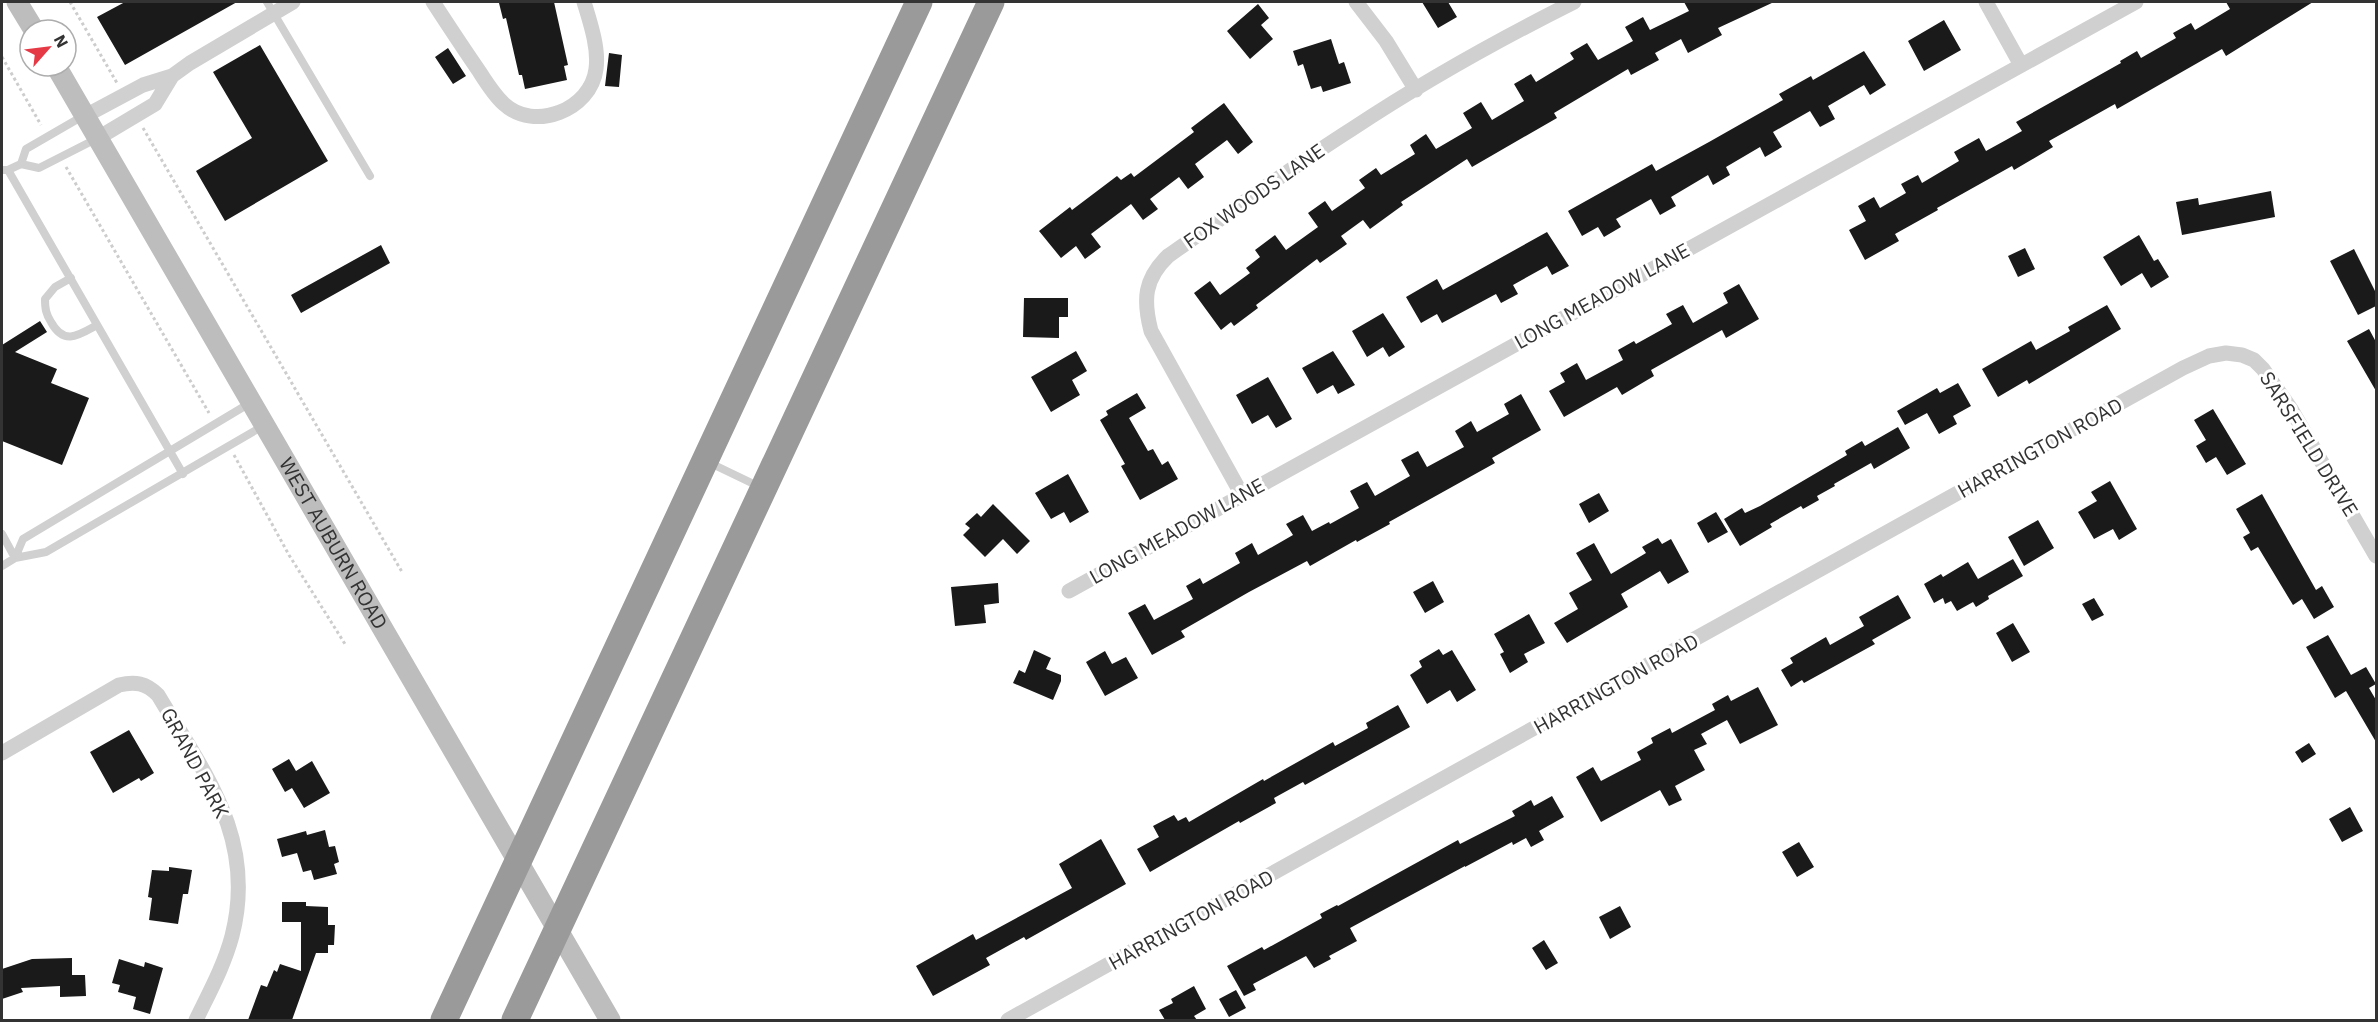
<svg xmlns="http://www.w3.org/2000/svg" width="2378" height="1022" font-family="'IBM Plex Sans',sans-serif">
  <rect width="100%" height="100%" fill="#fff"/>
  <path fill="#1a1a1a" d="M125,2H237L125,65L97,17Z
    M509,2H554L568,65L564,66L567,80L525,89L522,75H519L506,18L503,19L499,3Z
    M1422,2H1448L1457,17L1438,28Z
    M1684,2H1774L1718,28L1722,35L1688,53L1681,39L1655,53L1659,60L1631,75L1628,69L1554,113L1557,118L1472,167L1467,159L1401,202L1403,205L1370,229L1363,220L1341,236L1347,244L1320,263L1317,259L1256,305L1258,308L1234,326L1231,322L1221,330L1194,293L1210,281L1220,295L1250,273L1246,268L1260,257L1255,250L1275,235L1286,250L1318,227L1308,213L1325,201L1332,211L1365,188L1359,180L1376,168L1381,175L1415,154L1410,145L1426,134L1436,149L1472,128L1463,113L1481,102L1492,120L1524,101L1514,84L1531,74L1536,82L1574,59L1570,53L1587,43L1598,60L1633,41L1625,27L1643,17L1650,30L1689,11Z
    M2226,2H2313L2226,56L2222,49L2117,109L2115,104L2049,141L2053,147L2014,170L2012,166L1937,208L1938,210L1895,234L1899,241L1865,260L1849,230L1866,221L1858,206L1874,197L1880,208L1906,193L1901,184L1918,175L1922,183L1959,161L1954,152L1979,138L1986,151L2006,140L2022,131L2016,122L2121,63L2120,61L2137,51L2141,58L2176,38L2173,33L2191,23L2195,30L2230,9Z
    M1258,4L1269,18L1261,25L1273,39L1250,59L1227,31Z
    M1944,20L1961,50L1924,71L1908,41Z
    M1331,39L1339,64L1344,62L1351,83L1323,92L1321,86L1311,89L1303,64L1298,66L1293,51Z
    M260,45L328,161L225,221L196,171L252,138L213,72Z
    M448,48L466,76L453,84L435,57Z
    M1864,51L1886,85L1870,95L1864,85L1828,106L1835,119L1820,127L1810,111L1773,132L1782,147L1765,157L1760,147L1726,167L1730,175L1713,185L1708,175L1671,197L1676,206L1660,215L1651,199L1616,219L1621,227L1604,237L1598,227L1582,236L1568,211L1652,164L1656,171L1709,142L1783,100L1779,94L1811,76L1813,80Z
    M609,53L622,55L619,87L605,86Z
    M1224,103L1253,142L1238,154L1227,140L1195,164L1204,177L1188,189L1179,177L1150,199L1158,209L1143,220L1131,204L1091,234L1101,247L1085,259L1076,246L1061,258L1039,231L1070,207L1072,210L1117,176L1121,180L1131,173L1134,177L1194,132L1191,128Z
    M2271,191L2275,217L2182,235L2176,202L2198,198L2199,205Z
    M1547,232L1569,266L1552,275L1547,266L1513,285L1518,294L1501,303L1496,294L1442,323L1437,314L1421,323L1406,297L1437,279L1443,290Z
    M2139,235L2154,261L2158,259L2169,277L2151,288L2142,273L2121,286L2103,257Z
    M381,245L390,263L301,313L291,295Z
    M2025,248L2035,269L2018,277L2008,256Z
    M2354,249L2376,293V306L2358,315L2330,261Z
    M1739,284L1759,319L1726,338L1722,330L1651,370L1654,376L1622,395L1617,387L1564,417L1549,391L1565,382L1560,373L1577,363L1586,380L1623,360L1618,350L1634,341L1636,344L1672,324L1666,314L1683,305L1693,323L1728,303L1723,293Z
    M1024,298H1068V317H1059V338L1023,337Z
    M2107,305L2121,329L2029,384L2027,380L1998,397L1982,369L2031,341L2036,350L2070,331L2068,327Z
    M1383,313L1405,347L1389,357L1383,347L1367,357L1352,331Z
    M40,321L47,332L15,352L57,369L51,383L89,398L62,465L2,441V345Z
    M2369,329L2376,342V391L2347,341Z
    M1076,351L1087,371L1072,380L1080,395L1051,412L1031,377Z
    M1333,351L1355,385L1338,394L1333,385L1317,394L1302,368Z
    M1268,377L1292,419L1276,428L1268,415L1252,424L1236,395Z
    M1958,383L1971,406L1953,416L1957,424L1939,434L1927,413L1905,425L1897,411L1937,388L1940,393Z
    M1137,393L1146,408L1129,418L1148,451L1153,449L1162,465L1168,461L1178,479L1140,500L1121,466L1125,464L1100,420L1108,415L1106,411Z
    M1521,394L1541,430L1492,458L1495,463L1389,522L1390,524L1357,542L1356,540L1310,566L1307,561L1249,592L1181,631L1185,637L1152,655L1128,613L1145,604L1154,620L1193,599L1186,586L1200,578L1203,584L1240,563L1235,553L1252,543L1258,555L1293,535L1286,524L1303,515L1312,531L1329,522L1330,524L1359,508L1350,491L1367,482L1375,496L1410,476L1401,460L1418,451L1427,467L1464,447L1455,431L1471,421L1477,432L1509,414L1504,404Z
    M2213,409L2246,464L2227,475L2216,457L2206,463L2196,446L2206,440L2194,420Z
    M1898,427L1910,448L1874,469L1871,463L1834,484L1835,486L1817,496L1819,500L1803,509L1801,506L1770,524L1772,527L1740,546L1724,519L1742,508L1745,513L1760,506L1847,455L1845,451L1862,441L1865,446Z
    M1068,474L1089,512L1070,523L1064,512L1051,519L1035,493Z
    M2110,481L2137,529L2119,540L2113,529L2094,539L2078,512L2097,501L2091,492Z
    M1599,493L1609,511L1589,523L1579,504Z
    M2262,494L2316,590L2322,586L2334,607L2314,619L2302,599L2293,605L2258,547L2251,551L2243,537L2250,533L2236,509Z
    M993,504L1030,541L1017,554L1003,539L985,557L963,535L970,528L965,524L977,513L981,517Z
    M1716,512L1728,532L1708,543L1697,523Z
    M2038,520L2054,548L2024,566L2008,537Z
    M1658,538L1662,544L1671,539L1689,572L1668,584L1660,571L1621,594L1628,607L1567,643L1554,623L1578,609L1569,593L1592,580L1576,553L1594,543L1611,574L1646,553L1642,547Z
    M2013,559L2023,576L1988,596L1989,599L1976,607L1973,602L1957,611L1951,601L1945,604L1943,598L1934,603L1924,584L1941,574L1943,577L1968,562L1978,579Z
    M1433,581L1444,602L1425,613L1413,592Z
    M998,583L999,603L984,605L986,623L955,626L951,587Z
    M1898,595L1911,618L1872,640L1875,644L1804,683L1802,680L1791,687L1781,670L1793,663L1790,658L1826,637L1830,645L1864,626L1859,617Z
    M2094,598L2104,615L2092,621L2082,604Z
    M1529,614L1545,643L1524,654L1528,662L1510,673L1500,654L1504,652L1494,634Z
    M2013,623L2030,652L2012,662L1996,633Z
    M2328,635L2351,675L2366,667L2376,684L2369,688L2376,700V742L2346,691L2335,698L2306,647Z
    M1439,649L1443,655L1452,650L1476,690L1457,702L1450,690L1427,704L1410,675L1422,667L1419,661Z
    M1034,650L1051,658L1046,669L1061,675V681L1053,700L1013,683L1019,670L1025,673Z
    M1105,651L1112,664L1126,657L1138,678L1105,696L1086,662Z
    M1758,687L1778,725L1740,744L1727,720L1701,734L1707,744L1694,750L1705,770L1675,786L1682,800L1669,806L1660,790L1601,822L1576,777L1593,767L1601,781L1641,760L1637,752L1653,743L1651,738L1670,728L1672,733L1715,710L1712,704L1728,695L1731,701Z
    M1398,705L1410,727L1305,785L1303,782L1274,798L1276,803L1240,823L1239,821L1150,872L1137,849L1159,837L1153,826L1174,815L1178,821L1186,817L1189,822L1263,779L1264,781L1333,742L1335,746L1368,728L1366,723Z
    M129,730L154,773L141,781L139,778L113,793L90,752Z
    M2309,743L2316,754L2302,763L2295,752Z
    M289,759L296,771L312,761L330,793L304,808L292,788L285,792L272,769Z
    M1552,796L1564,817L1539,831L1544,840L1531,847L1526,838L1513,845L1512,842L1465,867V866L1350,928L1357,941L1329,956L1331,959L1314,968L1306,956L1253,984L1256,990L1244,996L1227,966L1262,947L1264,950L1322,918L1320,914L1337,905L1338,906L1458,840L1460,844L1515,816L1512,811L1531,800L1534,806Z
    M2350,807L2363,831L2342,842L2329,819Z
    M325,830L329,847L335,846L339,862L334,864L337,874L314,880L311,870L303,872L297,853L282,857L277,839L306,831L307,835Z
    M1101,839L1126,884L1026,940L1024,937L986,958L990,965L933,996L916,966L973,934L976,940L1072,888L1059,864Z
    M1799,842L1814,867L1797,877L1782,852Z
    M169,867L192,870L188,894H183L178,924L149,920L152,898L148,897L152,870L169,871Z
    M282,902H306V906L328,907V925H335L334,945H328V953H316L292,1020H248L261,985L267,987L274,970L277,972L280,964L301,971V922H282Z
    M1620,906L1631,927L1610,939L1599,917Z
    M1544,940L1558,963L1546,970L1532,948Z
    M72,958V975H85L86,996L60,997V986L21,988L23,992L2,999V969L32,959Z
    M119,959L144,967L145,962L163,968L150,1014L133,1009L136,997L118,992L120,985L112,983Z
    M1194,986L1206,1009L1194,1016L1197,1020H1165L1159,1010L1173,1003L1171,999Z
    M1236,990L1246,1008L1229,1017L1219,999Z"/>
  <g fill="none" stroke-linecap="round" stroke-linejoin="round">
    <path stroke="#cdcdcd" stroke-width="3" stroke-dasharray="3 3" stroke-linecap="butt" d="M70,2L117,83
      M2,57L41,125
      M143,128L402,572
      M66,167L209,413
      M234,455L289,555L345,644"/>
    <path stroke="#d0d0d0" stroke-width="8" d="M267,2L370,176
      M21,164L26,149L83,116
      M2,170H8L21,164L39,168L96,139
      M8,170L183,474
      M71,278L55,287L45,299C45,309 46,314 51,322C64,346 79,335 97,325
      M250,403L23,539L15,558L46,552L263,426
      M708,462L760,487
      M2,534L15,558L2,566"/>
    <path stroke="#d0d0d0" stroke-width="15" d="M433,2C448,25 463,48 479,71C486,82 494,95 504,104C534,132 591,110 596,69C599,48 590,22 584,2
      M1356,2L1386,41L1416,90
      M1986,2L2021,65
      M172,76L190,63L293,2
      M85,116L143,85L172,76L155,104L98,138
      M1242,495L1151,331C1143,300 1144,279 1168,256C1229,213 1289,169 1352,129C1423,82 1498,40 1574,2
      M1069,591L2136,2
      M2,753L119,685C135,681 146,683 158,695C205,774 257,839 232,936C224,966 209,993 196,1020
      M1008,1020L2183,368L2209,356L2226,353L2242,355L2254,360L2263,369L2291,409L2376,556"/>
    <g stroke="#bdbdbd" stroke-width="21">
      <path d="M17,2L34,30"/>
      <path id="s1" d="M56,66L610,1020"/>
    </g>
    <path stroke="#9a9a9a" stroke-width="27" d="M444,1020L919,2
      M515,1020L991,2"/>
  </g>
  <g text-anchor="middle" stroke-width="6" stroke-linejoin="round" paint-order="stroke">
    <g font-size="20" fill="#333" stroke="#fff">
      <text transform="translate(1254 196) rotate(-35)" y="7">FOX WOODS LANE</text>
      <text transform="translate(1602 296) rotate(-29)" y="7">LONG MEADOW LANE</text>
      <text transform="translate(2309 444) rotate(58)" y="7">SARSFIELD DRIVE</text>
      <text transform="translate(2040 448) rotate(-29)" y="7">HARRINGTON ROAD</text>
      <text transform="translate(1177 531) rotate(-29)" y="7">LONG MEADOW LANE</text>
      <text dy="7" stroke="none"><textPath href="#s1" startOffset="552">WEST AUBURN ROAD</textPath></text>
      <text transform="translate(1616 684) rotate(-29)" y="7">HARRINGTON ROAD</text>
      <text transform="translate(195 763) rotate(62)" y="7">GRAND PARK</text>
      <text transform="translate(1191 920) rotate(-29)" y="7">HARRINGTON ROAD</text>
    </g>
  </g>
  <rect width="2378" height="1022" fill="none" stroke="#333333" stroke-width="6"/>
  <g transform="translate(48 48) rotate(62)"><circle r="28" fill="#ffffff" stroke="#adadad" stroke-width="1.5"/>
  <path d="M0-4.5L10 22L0 15L-10 22Z" fill="#e63946"/>
  <text y="-9" font-size="16" font-weight="bold" text-anchor="middle" fill="#333333">N</text>
  </g>
</svg>
